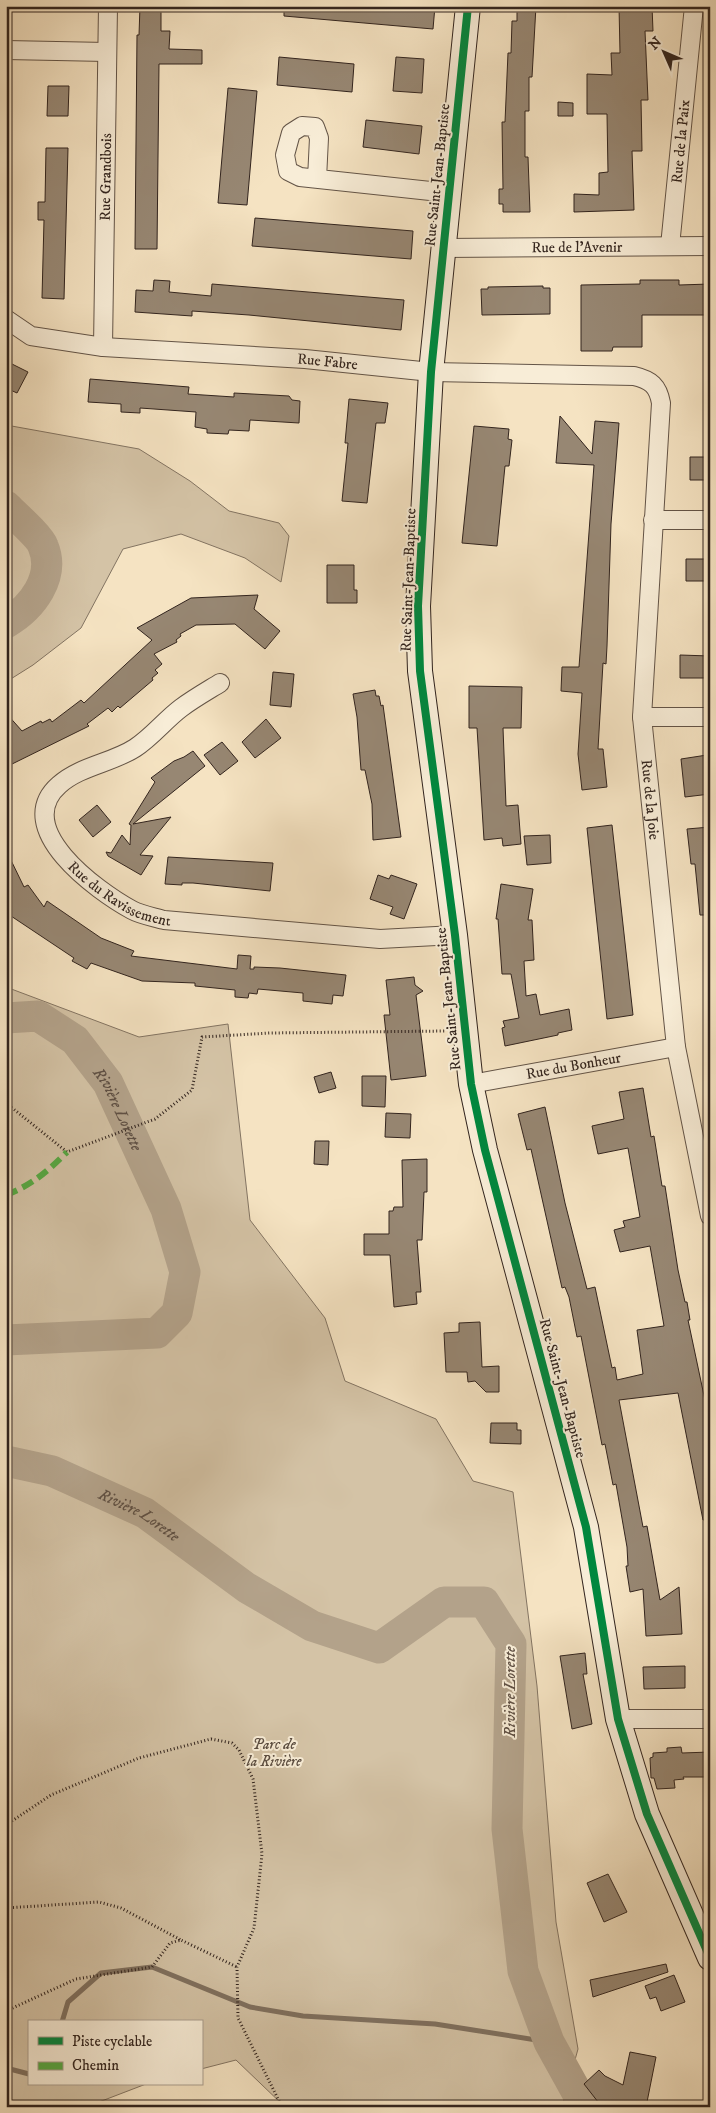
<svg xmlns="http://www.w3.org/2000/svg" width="716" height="2113" font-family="'IM FELL DW Pica',serif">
  <rect width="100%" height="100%" fill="#f5e3c2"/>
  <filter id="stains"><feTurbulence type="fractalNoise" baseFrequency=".004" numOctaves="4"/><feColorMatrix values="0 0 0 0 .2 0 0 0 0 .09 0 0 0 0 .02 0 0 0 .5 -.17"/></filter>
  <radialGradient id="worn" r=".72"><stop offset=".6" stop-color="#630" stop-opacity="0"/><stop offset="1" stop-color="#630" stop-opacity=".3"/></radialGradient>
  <path fill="#d4c3a6" stroke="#837462" d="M6,425L139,449L190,481L229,511L279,523L289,536L281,582L245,558L181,534L123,549L81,628L33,665L6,682Z
    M6,987L139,1037L228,1024L250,1220L325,1318L345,1381L436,1419L473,1481L513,1492L537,1686L556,1922L578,2049L562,2107H285L236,2060L201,2069V2022H29V2084H146L86,2107H6Z"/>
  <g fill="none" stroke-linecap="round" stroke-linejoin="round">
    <path stroke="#7f705f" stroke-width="5" d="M62,2022L68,2002L101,1973L152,1967L250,2007L303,2016L435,2024L549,2042
      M6,2068L29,2074"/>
    <g stroke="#b3a28a" stroke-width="31">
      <path d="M6,506C14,514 40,537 43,546C56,577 32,608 6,623"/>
      <path id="s1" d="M6,1018L38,1016L75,1040L108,1083L166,1209L185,1272L177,1313L157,1333L6,1340"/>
      <path id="s2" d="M6,1461L52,1471L145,1513L247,1588L312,1626L379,1648L444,1602H484L511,1644L507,1829L523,1971L549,2042L585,2107"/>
    </g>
  </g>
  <path fill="#978773" stroke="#32241e" d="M140,6H161V31H170L169,49L202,50V64H159L157,249H135L137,35H139Z
    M284,6H435L433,29L284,16Z
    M517,6H536L532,77H529V111H525V157H528L530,212H503V204H499V189H503L502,122H505L508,53H511L512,21H517Z
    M619,6H652L653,31H645L648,100H641L642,151H632L634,210L574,212V194L599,195V173L608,172L607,114H587V74L612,75L611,53H620Z
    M279,57L354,64L352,92L277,85Z
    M396,57L424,59L422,93L393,91Z
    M48,86H69L68,116H47Z
    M228,88L257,91L247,205L218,203Z
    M558,102L573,103V116H558Z
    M366,120L422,126L419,154L363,147Z
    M46,148H68L64,299L42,298L44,220H38V202H45Z
    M255,218L413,231L411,259L252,246Z
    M154,280L170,281L169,292L211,296L212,284L404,300L401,330L249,315L192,311V316L135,312L136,290L153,291Z
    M640,280H679V285L710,284V315H642V347H613L612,351H581V285L640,284Z
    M543,286V288H550V314L482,315L481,289H488V287Z
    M6,361L28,372L17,393L6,388Z
    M90,379L189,387L188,394L234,397V393L289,396L292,400L300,401L299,423L250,420L249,431L229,430L228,434L207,433V429L195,427L196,412L140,408V413L121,412V404L88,402Z
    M349,399L388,403L385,423H376L367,503L342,501L348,443H345Z
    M560,416L592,454L595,421L619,423L611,524L607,646L606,664L603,663L598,749H603L607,787L582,790L578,754L582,693L561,691L562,667H579L594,465L556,463Z
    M474,426L509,429L508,439L512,440L509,466H505L497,546L462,543Z
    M690,457H710V480H690Z
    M686,559H710V581H686Z
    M327,565H354V590H357V603H327Z
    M258,595L254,609L280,631L265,649L235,624L196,625L180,634L181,636L176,640L177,642L154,654L162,664L155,670L158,673L152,678L153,680L120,708L118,706L112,712L108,708L87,724L89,726L6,767V713L22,731L41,721L42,723L50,719L52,722L81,700L84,703L152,640L137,628L191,598Z
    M680,655L710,656V678H680Z
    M273,672L294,674L291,707L270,705Z
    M469,686L522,687L521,728H503L506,806L518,805L521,844L503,846L502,838L484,840L477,728H469Z
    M375,690L376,696H379L381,706L383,705L401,837L373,840L372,804L365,770H361L357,717L353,694Z
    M266,719L281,738L255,758L242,742Z
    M222,742L238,761L220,775L204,755Z
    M193,751L205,766L133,824L171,817L140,855L153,856L141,875L108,856L106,852L111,853L122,835L130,845L131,825L129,824L155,782L151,778L174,761L184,757Z
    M707,755L710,794L685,797L681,759Z
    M97,805L111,822L93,837L79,820Z
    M612,825L633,1015L607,1019L587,828Z
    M710,827V915H700L695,864H691L687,829Z
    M550,835L551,863L527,865L524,836Z
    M6,850L24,887L28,885L44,907L47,901L101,938L134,951L131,956L237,969L238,955L251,956L250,969H254V967L280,968L346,975L343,996L333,995L332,1004L303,1001V993L258,989L257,994L249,993L248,998L235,997V990L195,986V983L142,981L91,963L87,969L72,961L74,958L11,916L6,910Z
    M168,857L273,863L270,891L193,883H182V885L165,884Z
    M378,875L389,879L391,875L417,884L404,919L390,914L393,907L370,899Z
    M501,884L533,889L528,920H532L534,960L524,961L526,996L536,994L540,1015L569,1009L572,1030L558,1033V1035L505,1046L502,1028L505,1027L503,1021L519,1018L511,974H502L498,919H496Z
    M414,977L415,985L423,991L416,995L426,1076L391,1080L384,1015H390L386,980Z
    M331,1072L336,1088L319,1093L314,1077Z
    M362,1076H386L385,1107L362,1106Z
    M643,1088L651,1137L654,1136L662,1186H665L678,1270L685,1302H687L690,1320H688L710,1424V1519L703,1520L678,1393L619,1400L643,1527L647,1526L660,1600L679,1587L682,1634L646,1636L643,1589L630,1592L626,1566H628L627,1547L616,1484L613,1485L605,1444L602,1445L581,1336L577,1337L569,1297L565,1287L562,1288L531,1149L527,1150L518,1114L545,1107L565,1203L587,1289L595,1287L612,1368L615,1367L617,1380L643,1374L637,1330L664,1326L650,1246L620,1252L614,1230L625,1227L623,1221L640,1217L628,1148L598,1154L592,1126L624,1119L619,1092Z
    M386,1113L411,1114L410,1138L385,1137Z
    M315,1141H329L328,1165L314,1164Z
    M427,1159V1192H424L422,1240H417L421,1292H416L417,1304L394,1307L390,1255H364V1234H389V1211H393L394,1207H403L402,1160Z
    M480,1322L482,1367L499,1366V1392H486L475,1381L468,1382L467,1372H446L444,1333L459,1332V1323Z
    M491,1423H517V1430H521V1444L490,1443Z
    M585,1653L587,1674H583L592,1724L572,1729L560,1656Z
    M685,1666V1688L644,1689L643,1667Z
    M681,1747L682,1753L710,1752V1777H683L684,1779L674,1780L675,1788L657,1789L654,1778H651L650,1758L653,1757V1753L667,1752V1748Z
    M608,1874L627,1912L604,1922L587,1883Z
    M666,1964L668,1972L593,1997L590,1980Z
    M674,1975L685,2002L661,2011L656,1997L650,1999L645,1986Z
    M630,2052L656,2057L646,2107H602L584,2084L599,2070L605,2076L623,2085Z"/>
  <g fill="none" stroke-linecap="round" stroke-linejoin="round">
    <defs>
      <g id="street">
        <path d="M6,50L107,52"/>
        <path d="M317,179L319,138L315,127L302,126L291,133L285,155L288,171L300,177L449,193"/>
        <path id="s3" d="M670,246L694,6"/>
        <path id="s4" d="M443,248L710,246"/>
        <path id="s5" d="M6,319L31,336L103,347L305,359L431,372L634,376C651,380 658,386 661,403L642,717L676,1047L710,1216"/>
        <path id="s6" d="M103,347L108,6"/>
        <path d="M653,520H710"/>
        <path id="s7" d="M220,683C207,691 193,699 181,708C165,720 152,737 135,748C112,763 80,766 59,785C10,828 97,891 132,910C141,915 154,917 164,920L380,939L455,935"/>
        <path d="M642,717H710"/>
        <path id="s8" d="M471,1084L676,1047"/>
        <path d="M618,1719H710"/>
      </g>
      <path id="secondary" d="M468,6L431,372L418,606L420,671L455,935L471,1084L485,1150L586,1527L618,1719L647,1814L710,1958"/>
    </defs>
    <use href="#street" stroke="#635447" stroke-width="20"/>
    <use href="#secondary" stroke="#32241e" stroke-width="26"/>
    <path stroke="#32241e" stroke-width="3" stroke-dasharray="1 2.5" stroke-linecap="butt" d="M6,1103L67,1152L155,1119L192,1090L202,1037L270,1033L445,1031
      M6,1825L51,1795L139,1758L211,1739L232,1743L239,1750L253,1779L262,1854L254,1928L237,1967L238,2018L282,2107
      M6,1908L99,1902L121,1908L181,1940
      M6,2011L76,1979L152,1967L170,1943L181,1940L237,1967"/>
    <use href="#street" stroke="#f8edd7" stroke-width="18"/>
    <use href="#secondary" stroke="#f8edd7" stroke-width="24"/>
    <path stroke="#54aa43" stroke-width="6" stroke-dasharray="12 6" stroke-linecap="butt" d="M6,1195C32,1185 48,1171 67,1152"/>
    <defs>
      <path id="cycleway" d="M468,6L431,372L418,606L420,671L455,935L471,1084L485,1150L586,1527L618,1719L647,1814L710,1958"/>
    </defs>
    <use href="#cycleway" stroke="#f8edd7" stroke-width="11"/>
    <use href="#cycleway" stroke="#00873e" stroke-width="8"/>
  </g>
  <g text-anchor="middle" stroke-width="4" stroke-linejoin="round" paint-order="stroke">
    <g font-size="15" fill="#32241e" stroke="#f8edd7">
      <text dy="5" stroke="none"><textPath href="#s3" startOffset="105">Rue de la Paix</textPath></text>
      <text transform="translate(437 175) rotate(-84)" y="5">Rue Saint-Jean-Baptiste</text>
      <text dy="5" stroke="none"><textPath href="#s6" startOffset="170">Rue Grandbois</textPath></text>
      <text dy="5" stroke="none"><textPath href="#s4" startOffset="134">Rue de l'Avenir</textPath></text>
      <text dy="5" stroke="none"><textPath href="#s5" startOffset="328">Rue Fabre</textPath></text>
      <text transform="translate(408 580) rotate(-88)" y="5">Rue Saint-Jean-Baptiste</text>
      <text dy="5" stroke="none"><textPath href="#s5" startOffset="1074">Rue de la Joie</textPath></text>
      <text dy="5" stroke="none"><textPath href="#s7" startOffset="342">Rue du Ravissement</textPath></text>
      <text transform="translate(448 999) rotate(-96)" y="5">Rue Saint-Jean-Baptiste</text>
      <text dy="5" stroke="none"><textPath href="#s8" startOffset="104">Rue du Bonheur</textPath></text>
      <text transform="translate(563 1388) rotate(75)" y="5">Rue Saint-Jean-Baptiste</text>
    </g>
    <g font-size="15" font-style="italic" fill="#5a4c40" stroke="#f8edd7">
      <text x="274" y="1749">Parc de<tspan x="274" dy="17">la Rivière</tspan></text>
    </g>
    <g font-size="16" font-style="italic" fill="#5f5044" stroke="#f8edd7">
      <text dy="6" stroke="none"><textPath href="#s1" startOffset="158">Rivière Lorette</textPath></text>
      <text dy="6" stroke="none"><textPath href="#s2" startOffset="145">Rivière Lorette</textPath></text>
      <text transform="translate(509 1692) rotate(-90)" y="6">Rivière Lorette</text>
    </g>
  </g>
  <rect width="716" height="2113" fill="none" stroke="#f5e3c2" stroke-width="25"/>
  <rect x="8" y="8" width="701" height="2098" fill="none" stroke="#32241e" stroke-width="2.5"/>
  <rect x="12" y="12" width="691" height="2088" fill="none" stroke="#32241e"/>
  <rect x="28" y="2020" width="175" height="65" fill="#f8edd7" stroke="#a99d8d"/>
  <rect x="38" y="2037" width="25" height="8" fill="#00873e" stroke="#a99d8d"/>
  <text x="72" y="2046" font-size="15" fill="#32241e">Piste cyclable</text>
  <rect x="38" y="2062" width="25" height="8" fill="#54aa43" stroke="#a99d8d"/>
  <text x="72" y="2070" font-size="15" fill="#32241e">Chemin</text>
  <g transform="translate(664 52) rotate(315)" stroke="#f8edd7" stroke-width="4" paint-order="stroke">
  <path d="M0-4L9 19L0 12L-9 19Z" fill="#32241e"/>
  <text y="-8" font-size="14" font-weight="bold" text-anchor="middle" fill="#32241e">N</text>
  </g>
  <rect width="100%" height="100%" filter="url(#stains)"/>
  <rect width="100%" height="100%" fill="url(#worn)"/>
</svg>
